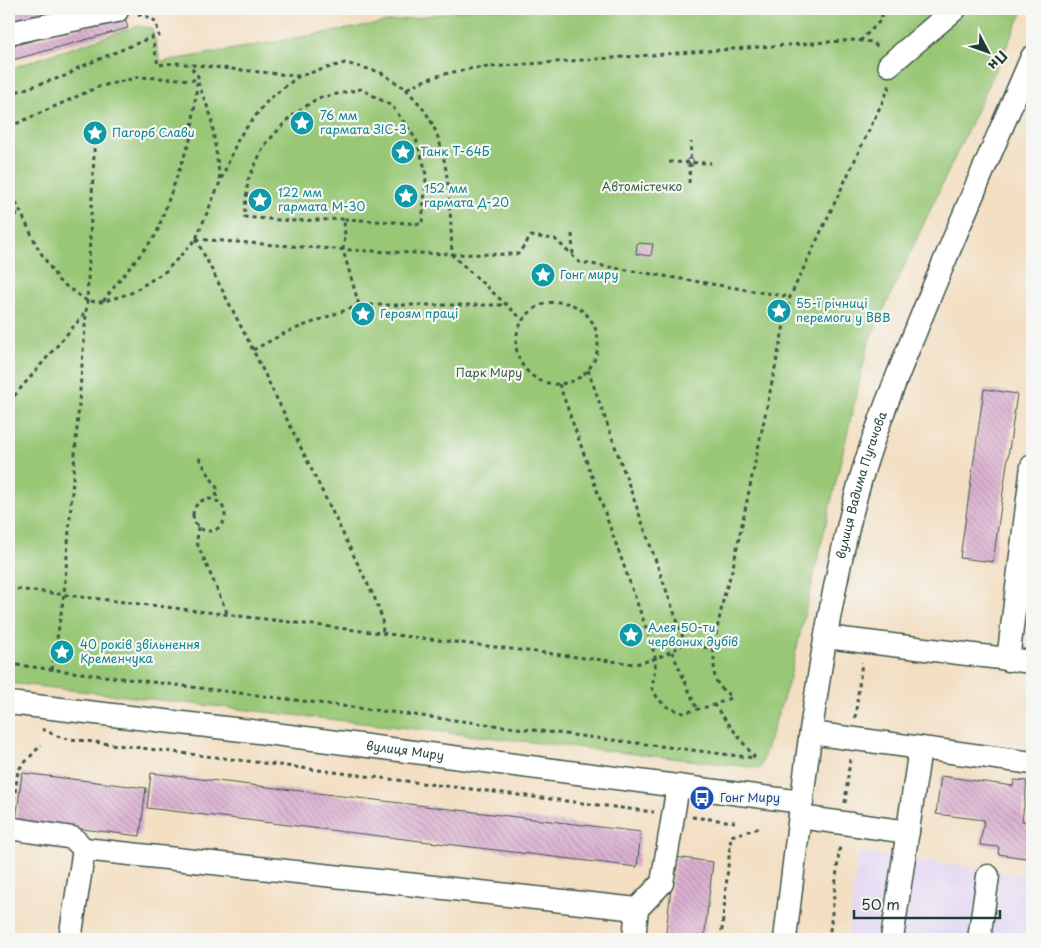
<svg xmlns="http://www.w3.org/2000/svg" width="1041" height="948" font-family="'Playpen Sans',sans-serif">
  <defs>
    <pattern id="building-back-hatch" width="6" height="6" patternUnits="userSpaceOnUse" patternTransform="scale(1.25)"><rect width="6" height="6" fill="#dbb0d0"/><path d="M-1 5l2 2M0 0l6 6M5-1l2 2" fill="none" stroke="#b190aa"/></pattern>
  </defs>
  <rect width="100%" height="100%" fill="#f6f6f2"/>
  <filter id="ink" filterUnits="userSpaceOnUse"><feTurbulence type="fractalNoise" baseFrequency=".02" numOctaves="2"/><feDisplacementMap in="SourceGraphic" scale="10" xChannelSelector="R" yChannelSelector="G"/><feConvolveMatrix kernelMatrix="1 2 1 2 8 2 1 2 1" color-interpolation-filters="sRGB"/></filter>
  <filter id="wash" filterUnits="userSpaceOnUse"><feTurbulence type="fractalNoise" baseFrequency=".0096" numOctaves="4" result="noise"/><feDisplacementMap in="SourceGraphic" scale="20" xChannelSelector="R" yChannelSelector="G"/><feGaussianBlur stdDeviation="1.12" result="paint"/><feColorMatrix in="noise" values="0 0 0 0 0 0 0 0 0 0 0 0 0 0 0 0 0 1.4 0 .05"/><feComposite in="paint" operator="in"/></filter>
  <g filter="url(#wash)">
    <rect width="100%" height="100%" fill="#f3dec1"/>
    <path fill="#e1d4f4" d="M859,852L1032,876V939H847Z"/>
    <path fill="#98c776" stroke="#5c8255" d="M472,9H1024L869,341L789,681L760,768L9,683V69L137,26L152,28L161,62L393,21Z"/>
    <g id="blocks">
      <path fill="url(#building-back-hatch)" d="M9,9H74L9,23Z
        M124,15L128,28L9,61V47Z
        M687,159H693V166H687Z
        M637,243L653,244L651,256L636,254Z
        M984,389L1017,394L993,562L960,558Z
        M9,759H14L10,796L9,795Z
        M22,773L146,788L140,836L16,821Z
        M151,773L641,832L637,867L147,808Z
        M941,776L1013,786L1014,780L1027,781L1022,821L1032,823V859L998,854L999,847L980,845L984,820L936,814Z
        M675,857L713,862L704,939H665Z"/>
    </g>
  </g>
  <g filter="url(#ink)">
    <use href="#blocks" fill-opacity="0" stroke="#3f5549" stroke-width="1"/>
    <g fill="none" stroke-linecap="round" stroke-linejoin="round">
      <defs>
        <g id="minor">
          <path d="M9,33L117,11"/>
          <path d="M889,65L955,9"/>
          <path d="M826,637L1032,662"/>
          <path d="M1008,660L1032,466"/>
          <path id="s1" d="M9,703L251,731L802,802"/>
          <path d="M811,733L1032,763"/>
          <path d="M800,817L908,832"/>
          <path d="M9,828L73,838L84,849L637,909L662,883L678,786"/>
          <path d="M70,939L84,849"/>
          <path d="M634,939L637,909"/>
          <path id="s2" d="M785,939C803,791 818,640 856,496C871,439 894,384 916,330C953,238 993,148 1032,57"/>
          <path d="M892,939L920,748"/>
          <path d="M979,939L988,876"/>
        </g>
      </defs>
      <use href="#minor" stroke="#3f5549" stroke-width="25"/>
      <path stroke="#3f5549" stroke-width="3" stroke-dasharray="4 4" stroke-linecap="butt" d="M138,14L151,18L156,22L159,36L152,37L158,65L175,63L298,76
        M860,41L882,19V9
        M406,89C412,96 419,103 424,110C451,147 450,211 452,255L523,320
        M9,94L68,75L78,68L152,37
        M9,127L98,87L139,77L197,80L211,116L220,180
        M669,162L711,163
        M689,183L691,142
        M9,188L39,250L59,281L87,301L102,302L131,293L166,271L196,239L239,137L269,99L299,76L345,63L380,72L406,89C428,77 450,72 475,68L855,40L872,42L878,47
        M344,219L422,224L426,178L425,168L416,139L392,106L361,89L318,98L289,118L264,146L248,180L244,217L291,221L344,219L345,237L343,250L359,305H506
        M9,231L19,209
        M572,234L573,257
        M196,239C303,247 409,256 518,254L531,236L555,239L579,262L790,297
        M196,239L253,350L375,599L382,618L383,634
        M103,301L156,235L191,137L198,76L189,65
        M516 343a41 41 0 1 1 82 0a41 41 0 1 1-82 0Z
        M253,350L287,332L359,305
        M588,370L685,643
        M559,384L651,642L656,660L652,688L658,699L666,706L683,713L714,705L733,697
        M9,402L85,313
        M199,458L217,488L216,500
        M193 515a16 16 0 1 1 32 0a16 16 0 1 1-32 0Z
        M198,527L197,543L228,615
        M9,588L635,664C654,660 669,654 685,643L713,649L724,596L733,567L790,297L889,88V85
        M713,649C717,674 707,679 732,697
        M672,652L697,709
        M9,664L755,758L714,705
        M52,670L64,594L87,301L95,133
        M855,718L862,662
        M42,729L62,738L654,812
        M845,803L850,759
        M13,808L18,770L41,745
        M692,817L735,822
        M721,939L731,836L759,828
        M829,939L840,844"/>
      <use href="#minor" stroke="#fff" stroke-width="22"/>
    </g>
  </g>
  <defs>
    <symbol id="sight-disc" viewBox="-11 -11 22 22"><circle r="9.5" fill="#0f9aa8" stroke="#f6f6f2"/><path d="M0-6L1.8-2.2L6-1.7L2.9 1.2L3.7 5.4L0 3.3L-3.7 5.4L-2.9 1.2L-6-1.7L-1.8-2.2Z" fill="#fff"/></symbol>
    <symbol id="bus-disc" viewBox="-11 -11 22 22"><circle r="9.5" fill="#1a4fb4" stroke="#f6f6f2"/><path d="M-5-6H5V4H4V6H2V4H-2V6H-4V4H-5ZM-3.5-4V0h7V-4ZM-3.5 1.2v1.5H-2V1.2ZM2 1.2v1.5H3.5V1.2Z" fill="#fff"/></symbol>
  </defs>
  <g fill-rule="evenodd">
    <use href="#sight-disc" x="288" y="109" width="28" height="28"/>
    <use href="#sight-disc" x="81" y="119" width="28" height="28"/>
    <use href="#sight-disc" x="389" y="138" width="28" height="28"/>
    <use href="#sight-disc" x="392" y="182" width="28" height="28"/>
    <use href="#sight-disc" x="246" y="186" width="28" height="28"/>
    <use href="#sight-disc" x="529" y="261" width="28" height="28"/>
    <use href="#sight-disc" x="765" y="297" width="28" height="28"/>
    <use href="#sight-disc" x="349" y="300" width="28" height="28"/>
    <use href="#sight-disc" x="617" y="621" width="28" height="28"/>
    <use href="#sight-disc" x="48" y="638" width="28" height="28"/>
    <use href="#bus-disc" x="688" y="784" width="28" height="28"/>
  </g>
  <g text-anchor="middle" stroke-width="4.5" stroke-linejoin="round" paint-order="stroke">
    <g font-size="12" fill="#0d838f" stroke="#f6f6f2" text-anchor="start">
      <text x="320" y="120">76 мм<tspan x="320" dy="14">гармата ЗІС-3</tspan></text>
      <text x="112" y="137">Пагорб Слави</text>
      <text x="420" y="156">Танк Т-64Б</text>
      <text x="424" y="193">152 мм<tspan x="424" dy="14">гармата Д-20</tspan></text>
      <text x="278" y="197">122 мм<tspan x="278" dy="14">гармата М-30</tspan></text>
      <text x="560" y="279">Гонг миру</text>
      <text x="796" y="308">55-ї річниці<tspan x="796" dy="14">перемоги у ВВВ</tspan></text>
      <text x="380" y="318">Героям працi</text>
      <text x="648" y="632">Алея 50-ти<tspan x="648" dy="14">червоних дубів</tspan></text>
      <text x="80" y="649">40 рокiв звiльнення<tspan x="80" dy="14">Кременчука</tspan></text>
    </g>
    <g font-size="12" fill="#3d6044" stroke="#f6f6f2">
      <text x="642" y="191">Автомістечко</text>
      <text x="489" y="377">Парк Миру</text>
    </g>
    <g font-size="12" fill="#1f3d34" stroke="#f6f6f2">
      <text dy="4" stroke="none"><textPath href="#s2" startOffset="461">вулиця Вадима Пугачова</textPath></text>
      <text dy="4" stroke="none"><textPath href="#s1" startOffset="399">вулиця Миру</textPath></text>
    </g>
    <g font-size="12" fill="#164399" stroke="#f6f6f2" text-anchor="start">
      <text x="720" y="802">Гонг Миру</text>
    </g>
  </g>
  <rect width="1041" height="948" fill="none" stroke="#f6f6f2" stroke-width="30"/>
  <g transform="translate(988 52) rotate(131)" stroke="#f6f6f2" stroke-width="4" paint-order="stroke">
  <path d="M0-4L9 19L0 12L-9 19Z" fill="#1f3d34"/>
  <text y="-8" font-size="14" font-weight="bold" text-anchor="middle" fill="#1f3d34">Пн</text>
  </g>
  <path d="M854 910v8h146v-8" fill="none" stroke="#1f3d34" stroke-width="2.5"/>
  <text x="861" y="910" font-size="15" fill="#1f3d34" stroke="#f6f6f2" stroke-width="4" paint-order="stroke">50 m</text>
</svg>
